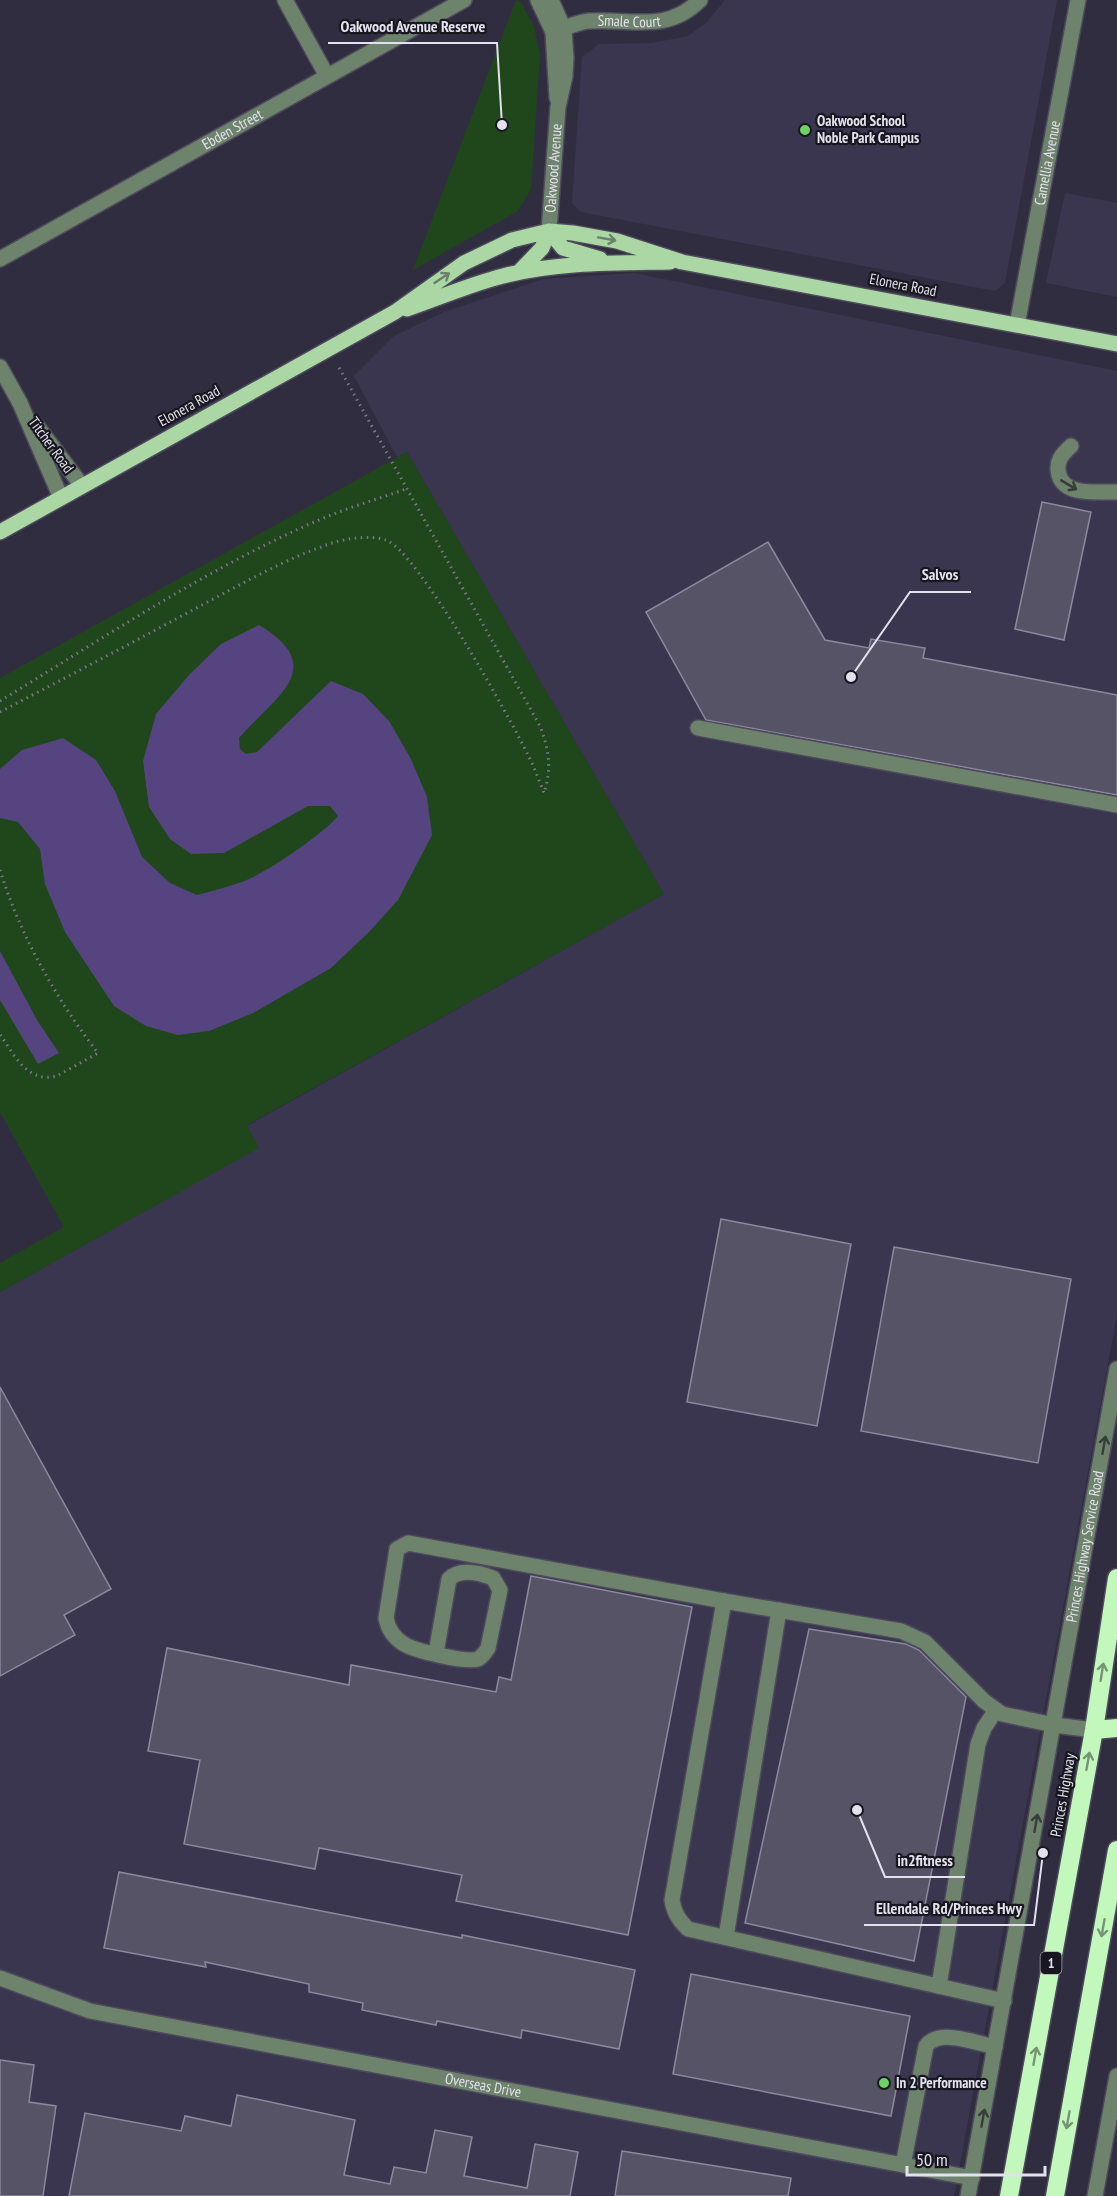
<svg xmlns="http://www.w3.org/2000/svg" width="1117" height="2196" font-family="'PT Sans Narrow',sans-serif">
  <rect width="100%" height="100%" fill="#312d40"/>
  <path fill="#3b364f" d="M725,0H1057L1005,283L995,291L581,212L572,203L582,57L599,44L652,43L688,36L706,23Z
    M1065,193L1117,203V297L1046,283Z
    M634,273L1117,371V1315L954,2196H0V1292L258,1148L247,1126L664,894L407,452L397,457L354,376L394,336L444,312L543,279Z"/>
  <path fill="#20471c" d="M516,0L521,2L534,27L540,55L531,189L518,211L413,270Z
    M407,452L664,894L247,1125L259,1148L0,1292V1263L64,1227L0,1112V678Z"/>
  <path fill="#554480" d="M259,625C331,668 273,698 239,738L240,749L246,754L257,752L331,681L363,694L389,721L411,759L427,797L432,835L398,900L370,931L331,968L253,1013L209,1031L178,1035L146,1026L114,1006L65,932L45,884L40,849L18,822L0,818V769L22,750L63,738L96,760L115,791L142,857L170,883L197,895C212,891 227,887 242,882C266,873 322,835 338,816L330,806H308L224,853L191,854L170,839L149,807L143,761L156,714L189,675L221,644Z
    M0,951L37,1020L59,1053L38,1064L0,1000Z"/>
  <path fill="#575367" stroke="#8c889e" stroke-width="1.5" d="M1042,502L1091,512L1064,640L1015,629Z
    M768,542L825,640L869,648L871,639L925,648L923,658L1117,695V795L706,720L646,612Z
    M721,1219L851,1244L817,1426L687,1402Z
    M894,1247L1071,1279L1038,1463L861,1431Z
    M0,1387L111,1589L64,1615L75,1635L0,1676Z
    M531,1576L692,1607L628,1935L456,1901L462,1875L319,1848L315,1869L184,1844L200,1760L148,1751L167,1648L349,1685L351,1665L496,1692L499,1677L511,1680Z
    M809,1629L906,1644L919,1650L966,1697L914,1961L745,1923Z
    M119,1872L462,1938V1935L635,1970L619,2049L522,2030L521,2038L437,2021L436,2025L362,2010L363,2003L309,1992V1984L205,1962L206,1967L104,1948Z
    M691,1974L910,2016L891,2116L673,2074Z
    M0,2060L34,2065L29,2102L56,2106L43,2196H0Z
    M237,2095L355,2120L344,2175L390,2184L394,2167L426,2173L435,2130L472,2137L464,2176L527,2188L535,2144L578,2152L570,2196H69L85,2113L181,2131L185,2116L231,2126Z
    M622,2151L791,2178L788,2196H615Z"/>
  <g fill="none" stroke-linecap="round" stroke-linejoin="round">
    <defs>
      <g id="minor">
        <path d="M285,0L327,76"/>
        <path d="M538,0L553,32L557,98"/>
        <path id="s1" d="M553,32C565,29 576,22 589,21C631,18 666,34 700,0"/>
        <path id="s2" d="M549,231L558,107L565,76L566,58L564,29L551,0"/>
        <path id="s3" d="M0,259L464,0"/>
        <path id="s4" d="M1017,325L1078,0"/>
        <path d="M0,367L20,403L61,498"/>
        <path d="M36,425L82,486"/>
        <path d="M1071,446C1062,454 1055,462 1059,475C1065,497 1099,491 1117,492"/>
        <path d="M698,728L1117,805"/>
        <path d="M436,1653L449,1579C460,1568 480,1573 493,1578L500,1590L488,1648C485,1653 483,1656 478,1659C467,1663 415,1651 404,1644C394,1638 388,1629 386,1618L397,1549L408,1543L724,1601"/>
        <path d="M726,1937L779,1610"/>
        <path id="s5" d="M0,1978L90,2011L972,2178"/>
        <path d="M939,1986L978,1744L984,1728L996,1710"/>
        <path d="M1004,2001L688,1929C679,1920 674,1913 672,1900L724,1601L901,1631L925,1642L984,1701L1002,1714L1054,1725L1094,1730"/>
        <path d="M903,2165L926,2046C939,2028 976,2043 995,2047"/>
        <path id="s6" d="M968,2196L1117,1369"/>
        <path d="M1095,2196L1117,2076"/>
      </g>
      <path id="major" d="M549,231L563,248L600,259
        M519,272L542,248L549,231
        M407,309C439,298 471,284 503,276C558,262 614,263 670,262
        M0,532L395,312L464,263L512,240L549,231L573,233L617,241L682,262L1117,344"/>
      <path id="highway" d="M1094,1730L1117,1728
        M1009,2196L1094,1730L1117,1578
        M1055,2196L1117,1850"/>
    </defs>
    <use href="#minor" stroke="#4d4a5c" stroke-width="18"/>
    <use href="#major" stroke="#4d4a5c" stroke-width="18"/>
    <use href="#highway" stroke="#4d4a5c" stroke-width="21"/>
    <path stroke="#7a7787" stroke-width="3" stroke-dasharray="1.5 4.5" stroke-linecap="butt" d="M0,701C102,639 203,571 312,523C343,509 375,500 406,489
      M0,712C63,679 126,646 189,612C236,587 282,560 332,543C348,538 371,535 386,540C418,552 510,718 528,755C534,767 539,780 544,793C552,768 549,750 540,726L337,364
      M0,870C20,935 56,999 98,1053L57,1076C28,1084 13,1054 0,1034"/>
    <use href="#minor" stroke="#6e836b" stroke-width="15"/>
    <use href="#major" stroke="#abd7a5" stroke-width="15"/>
    <use href="#highway" stroke="#c3f8bc" stroke-width="18"/>
  </g>
  <defs><path id="oneway-shaft" d="M-6 0H5M1.5-3L5.5 0L1.5 3" fill="none" stroke-width="1.6" stroke-linecap="round" stroke-linejoin="round" transform="scale(1.5)"/></defs>
  <g stroke="#698169">
    <use href="#oneway-shaft" transform="translate(607 239) rotate(10)"/>
    <use href="#oneway-shaft" transform="translate(442 278) rotate(-34)"/>
  </g>
  <g stroke="#363d3a">
    <use href="#oneway-shaft" transform="translate(1069 485) rotate(31)"/>
    <use href="#oneway-shaft" transform="translate(1104 1445) rotate(-80)"/>
    <use href="#oneway-shaft" transform="translate(1036 1823) rotate(-80)"/>
    <use href="#oneway-shaft" transform="translate(983 2118) rotate(-80)"/>
  </g>
  <g stroke="#769375">
    <use href="#oneway-shaft" transform="translate(1102 1672) rotate(-81)"/>
    <use href="#oneway-shaft" transform="translate(1088 1761) rotate(-80)"/>
    <use href="#oneway-shaft" transform="translate(1103 1928) rotate(100)"/>
    <use href="#oneway-shaft" transform="translate(1035 2056) rotate(-80)"/>
    <use href="#oneway-shaft" transform="translate(1068 2120) rotate(100)"/>
  </g>
  <g fill="#6dd361" stroke="#18171f" stroke-width="2">
    <circle cx="805" cy="130" r="6"/>
    <circle cx="884" cy="2083" r="6"/>
  </g>
  <g text-anchor="middle" stroke-width="4.5" stroke-linejoin="round" paint-order="stroke">
    <rect fill="#18171f" stroke="#a6a4af" stroke-width="1.5" x="1040.5" y="1952" width="21" height="22" rx="4.5"/>
    <g font-size="14" font-weight="bold" fill="#e3e1ed">
      <text x="1051" y="1968">1</text>
    </g>
    <g font-size="15" fill="#e3e1ed" stroke="#18171f">
      <text dy="5" stroke="none"><textPath href="#s1" startOffset="78">Smale Court</textPath></text>
      <text dy="5" stroke="none"><textPath href="#s3" startOffset="266">Ebden Street</textPath></text>
      <text dy="5" stroke="none"><textPath href="#s4" startOffset="165">Camellia Avenue</textPath></text>
      <text dy="5" stroke="none"><textPath href="#s2" startOffset="63">Oakwood Avenue</textPath></text>
      <text transform="translate(903 285) rotate(11)" y="5">Elonera Road</text>
      <text transform="translate(189 406) rotate(-29)" y="5">Elonera Road</text>
      <text transform="translate(51 445) rotate(54)" y="5">Titcher Road</text>
      <text dy="5" stroke="none"><textPath href="#s6" startOffset="660">Princes Highway Service Road</textPath></text>
      <text transform="translate(1063 1795) rotate(-80)" y="5">Princes Highway</text>
      <text dy="5" stroke="none"><textPath href="#s5" startOffset="496">Overseas Drive</textPath></text>
    </g>
    <g font-size="15" font-weight="bold" fill="#e3e1ed" stroke="#18171f" text-anchor="start">
      <text x="817" y="126">Oakwood School<tspan x="817" dy="17">Noble Park Campus</tspan></text>
      <text x="896" y="2088">In 2 Performance</text>
    </g>
  </g>
  <path fill="none" stroke="#e3e1ed" stroke-width="2" d="M502 125L497 43H328M851 677L910 592H971M857 1810L885 1877H965M1043 1853L1034 1925H864"/>
  <g fill="#e3e1ed" stroke="#18171f" stroke-width="2">
    <circle cx="502" cy="125" r="6"/>
    <circle cx="851" cy="677" r="6"/>
    <circle cx="857" cy="1810" r="6"/>
    <circle cx="1043" cy="1853" r="6"/>
  </g>
  <g font-size="16" text-anchor="middle" font-weight="bold" fill="#e3e1ed" stroke="#18171f" stroke-width="4.5" stroke-linejoin="round" paint-order="stroke">
    <text x="413" y="32">Oakwood Avenue Reserve</text>
    <text x="940" y="580">Salvos</text>
    <text x="925" y="1866">in2fitness</text>
    <text x="949" y="1914">Ellendale Rd/Princes Hwy</text>
  </g>
  <path d="M907 2166v9h138v-9" fill="none" stroke="#e3e1ed" stroke-width="3"/>
  <text x="916" y="2166" font-size="18" fill="#e3e1ed" stroke="#18171f" stroke-width="4.5" paint-order="stroke">50 m</text>
</svg>
